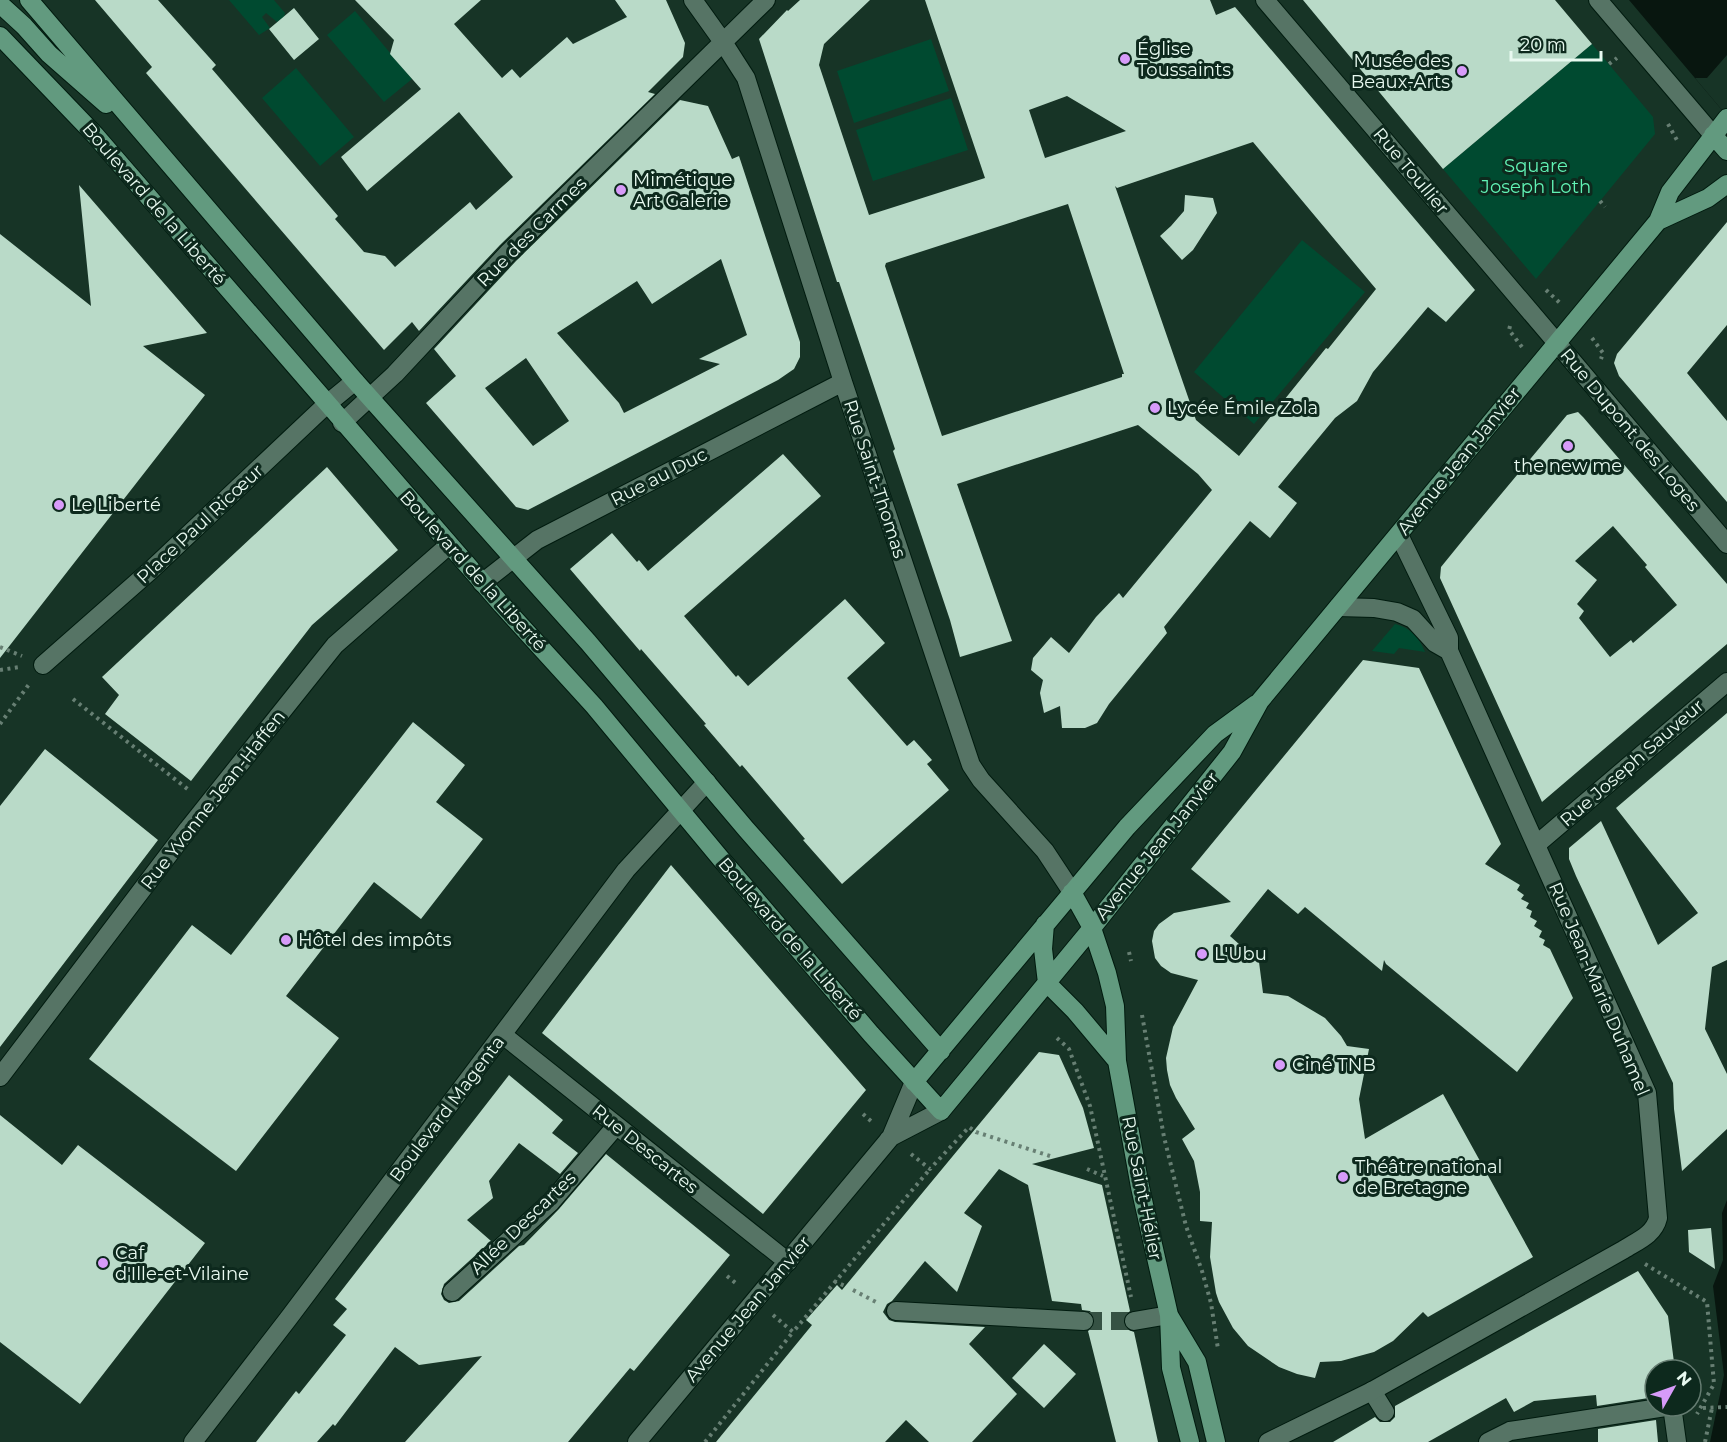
<svg xmlns="http://www.w3.org/2000/svg" width="1727" height="1442" font-family="Montserrat,sans-serif">
  <rect width="100%" height="100%" fill="#173426"/>
  <path fill="#004a30" d="M229,0H274L285,13L284,17L277,22L266,13L262,17L270,28L259,35Z
    M355,11L412,79L384,102L327,35Z
    M931,39L949,91L854,123L837,71Z
    M1592,44L1653,117L1655,134L1536,279L1443,169Z
    M296,68L354,137L320,166L262,98Z
    M951,98L968,150L873,181L856,130Z
    M1302,240L1365,292L1254,424L1194,372Z
    M1395,624C1411,628 1419,637 1425,652L1399,648L1394,654L1372,651Z"/>
  <path fill="#08160f" d="M1629,0H1727V116Z
    M1727,1200V1442H1710L1724,1375L1713,1286L1723,1260L1722,1213Z"/>
  <path fill="#173426" d="M1727,55V116L1695,78H1707Z"/>
  <path fill="#b9dac8" fill-rule="evenodd" d="M95,0H158L216,65L212,69L338,216L335,219L364,252L385,256L395,267L470,202L476,210L513,177L459,112L367,191L341,157L421,89L390,54L394,40L355,0H481L454,24L502,78L512,69L520,78L567,37L573,44L627,17L615,0H666L685,43L683,57L648,92L655,94L500,245L419,331L412,322L384,350L146,73L152,67Z
    M800,0H870L824,44L819,65L869,215L985,178L925,0H1210L1216,15L1235,7L1475,290L1446,322L1428,307L1373,372L1357,401L1335,418L1278,487L1297,503L1270,538L1250,521L1164,627L1167,633L1109,704L1097,723L1085,728H1062L1060,706L1044,713L1040,693L1043,680L1031,670L1033,658L1051,637L1069,653L1096,617L1119,593L1123,598L1212,490L1198,474L1138,425L957,484L1012,641L960,657L950,620L893,451L895,449L839,282H837L759,39L787,10L788,11ZM1067,96L1126,131L1045,158L1029,110ZM1253,142L1376,289L1328,349L1326,348L1239,456L1196,420L1115,186L1117,188ZM1068,204L1124,374H1122V377L942,436L885,266L886,263Z
    M1303,0H1555L1592,44L1443,169Z
    M294,8L319,39L294,60L269,29Z
    M680,100L708,106L732,159L739,156L800,342V357L794,369L778,380L528,510L516,507L426,403L456,376L434,349L516,261ZM721,259L747,335L699,359L720,364L624,413L619,403L557,333L637,281L652,304ZM526,358L569,421L533,446L485,388Z
    M79,185L207,333L143,346L205,395L0,658V234L91,306Z
    M1185,195L1213,198L1217,213L1193,250L1182,260L1160,236L1171,226L1184,211Z
    M1727,222V325L1687,373L1727,421V502L1619,376L1614,363L1617,354Z
    M1578,412L1583,417L1727,584V644L1542,802L1440,578L1441,567L1467,535L1567,415ZM1613,526L1647,565L1645,567L1677,605L1633,643L1631,640L1610,657L1579,618L1584,611L1577,604L1597,580L1575,561Z
    M783,454L821,496L684,616L736,677L738,675L748,686L845,599L885,643L847,678L907,746L914,740L932,760L927,764L949,790L842,884L803,840L805,839L742,765L740,767L704,725L706,724L641,649L640,651L570,569L612,533L637,562L639,560L648,571Z
    M327,467L398,550L312,625L191,781L105,714L119,695L102,677Z
    M1363,660L1419,668L1501,844L1485,864L1520,885L1517,890L1524,895L1521,899L1529,903L1526,908L1532,911L1530,917L1537,921L1534,926L1542,931L1539,937L1545,940L1543,945L1550,949L1573,998L1517,1072L1386,964L1384,960L1382,971L1305,907L1298,914L1268,889L1230,936L1259,962L1263,993L1288,996L1325,1018L1341,1036L1347,1046L1369,1049L1359,1099L1365,1139L1443,1094L1533,1257L1428,1317L1423,1312L1393,1341L1374,1352L1341,1361L1320,1362L1315,1378L1297,1374L1279,1367L1248,1346L1233,1328L1219,1302L1216,1293L1210,1257L1212,1222L1200,1221V1192L1194,1161L1182,1139L1195,1129L1176,1098L1170,1085L1167,1070L1166,1058L1173,1027L1198,980L1171,973L1161,966L1155,958L1152,941L1154,931L1159,924L1174,913L1231,902L1191,869Z
    M1727,713V960L1712,967L1705,1029L1727,1074V1129L1682,1171L1674,1109L1673,1083L1576,876L1569,859V848L1601,821L1658,945L1698,913L1616,808Z
    M413,722L465,765L436,802L483,839L421,919L374,882L286,996L339,1038L236,1171L89,1059L192,925L231,955Z
    M45,749L158,840L0,1047V806Z
    M671,865L866,1090L763,1214L542,1033Z
    M1039,1052L1059,1055L1083,1108L1094,1148L1032,1164L1102,1185L1130,1311L1124,1317L1123,1323L1126,1329L1134,1332L1158,1442H1116L1088,1331L1094,1327V1316L1090,1311L1082,1310L1081,1304L1052,1301L1028,1185L999,1169L964,1213L982,1226L957,1292L925,1261L892,1301L887,1304L883,1312L889,1320L895,1322L985,1327L969,1344L1017,1394L972,1442H929L906,1420L885,1442H716L812,1325L806,1320L837,1285L842,1290Z
    M509,1075L563,1120L552,1133L578,1153L560,1174L519,1143L489,1181L493,1198L467,1220L491,1241L444,1284L441,1294L444,1300L449,1303L459,1301L519,1246L524,1245L559,1209L606,1154L730,1255L634,1371L630,1368L568,1442H405L482,1356L419,1365L395,1347L335,1426L333,1424L317,1442H256L296,1391L299,1394L346,1335L333,1325L347,1309L335,1299Z
    M0,1115L62,1165L78,1145L205,1243L80,1404L0,1342Z
    M1711,1228L1715,1269L1689,1252L1688,1230Z
    M1638,1271L1668,1316L1675,1370H1655V1397L1597,1406L1596,1395L1534,1401L1514,1412L1506,1398L1428,1442H1333L1375,1417L1380,1422H1390L1395,1417V1406Z
    M1044,1344L1076,1374L1044,1408L1012,1378Z
    M1656,1420L1658,1442H1598V1429Z"/>
  <g fill="none" stroke-linecap="round" stroke-linejoin="round">
    <path stroke="#365244" stroke-width="18" stroke-dasharray="18 9" stroke-linecap="butt" d="M1084,1321H1134"/>
    <defs>
      <path id="lane" d="M1372,1391L1385,1412
        M1488,1442L1510,1431L1672,1406"/>
      <path id="street" d="M693,0L723,42L746,78L843,382L971,765L981,780L1045,851L1072,892
        M1265,0L1557,343
        M1598,0L1713,135
        M342,423L395,374L508,253L766,0
        M482,583L537,540L843,382
        M1338,607L1374,608L1397,612L1413,619L1435,643L1449,651
        M43,665L151,570L327,404L355,381
        M1536,845L1727,682
        M503,1035L788,1262
        M0,1077L188,829L335,645L449,545
        M888,1140L891,1137L941,1111
        M452,1292L551,1202L616,1126
        M896,1311L1084,1321
        M1134,1321L1169,1315
        M1672,1406L1677,1442
        M637,1442L891,1137L914,1082
        M1268,1442L1372,1391L1623,1250C1637,1241 1654,1235 1658,1218L1647,1093L1449,651V638L1399,535"/>
      <path id="secondary" d="M1557,343L1727,544
        M193,1442L288,1319L626,870L707,782"/>
      <path id="primary" d="M29,0L355,381L588,642L746,829L941,1051
        M0,4L24,26L49,54L106,104
        M0,36L95,135L502,605L594,706L721,859L871,1034L941,1111L1092,928L1232,752L1260,701L1658,221L1670,192L1727,118
        M1713,135L1727,151
        M1658,221L1708,198L1727,184
        M1072,892L1092,928L1107,973L1115,1006L1117,1061L1140,1187L1169,1315L1171,1368L1190,1442
        M1045,924L1043,949L1047,983L1075,1011L1117,1061
        M914,1082L1127,827L1215,734L1256,704
        M1170,1317L1197,1362L1216,1442"/>
    </defs>
    <use href="#lane" stroke="#001b0f" stroke-width="20"/>
    <use href="#street" stroke="#001b0f" stroke-width="20"/>
    <use href="#secondary" stroke="#001b0f" stroke-width="20"/>
    <use href="#primary" stroke="#001b0f" stroke-width="20"/>
    <path stroke="#677f73" stroke-width="4" stroke-dasharray="3 4.5" stroke-linecap="butt" d="M1609,64L1617,58
      M1668,124L1678,142
      M1600,201L1605,207
      M1546,290L1560,303
      M1510,326L1509,330L1522,347
      M1592,338L1603,353L1601,359
      M0,647L22,656
      M0,670L20,667
      M73,699L190,791
      M0,724L30,683
      M1129,952L1131,961
      M1142,1015L1164,1137L1186,1226L1202,1271L1211,1303L1218,1349
      M1057,1038L1069,1049L1090,1106L1131,1297
      M863,1114L871,1121
      M911,1154L930,1169L969,1127L976,1132L1050,1156
      M1087,1169L1103,1176
      M1645,1264L1707,1302L1714,1384L1697,1414
      M727,1276L738,1285
      M834,1281L845,1286
      M853,1290L876,1302
      M773,1315L793,1332L930,1169
      M705,1442L793,1332
      M1705,1442L1712,1408"/>
    <use href="#lane" stroke="#567465" stroke-width="18"/>
    <use href="#street" stroke="#567465" stroke-width="18"/>
    <use href="#secondary" stroke="#567465" stroke-width="18"/>
    <use href="#primary" stroke="#629a7f" stroke-width="18"/>
    <path stroke="#677f73" stroke-width="4" stroke-dasharray="3 4.5" stroke-linecap="butt" d="M1703,1408L1727,1407"/>
  </g>
  <g fill="#d79bf9" stroke="#0d291d" stroke-width="2">
    <circle cx="1125" cy="59" r="6"/>
    <circle cx="1462" cy="71" r="6"/>
    <circle cx="621" cy="190" r="6"/>
    <circle cx="1155" cy="408" r="6"/>
    <circle cx="1568" cy="446" r="6"/>
    <circle cx="59" cy="505" r="6"/>
    <circle cx="286" cy="940" r="6"/>
    <circle cx="1202" cy="954" r="6"/>
    <circle cx="1280" cy="1065" r="6"/>
    <circle cx="1343" cy="1177" r="6"/>
    <circle cx="103" cy="1263" r="6"/>
  </g>
  <g text-anchor="middle" stroke-width="6" stroke-linejoin="round" paint-order="stroke">
    <g font-size="18" fill="#e8f9f0" stroke="#0d291d" text-anchor="start">
      <text x="1137" y="55">Église<tspan x="1137" dy="21">Toussaints</tspan></text>
      <text x="1450" y="67" text-anchor="end">Musée des<tspan x="1450" dy="21">Beaux-Arts</tspan></text>
      <text x="633" y="186">Mimétique<tspan x="633" dy="21">Art Galerie</tspan></text>
      <text x="1167" y="414">Lycée Émile Zola</text>
      <text x="1568" y="472" text-anchor="middle">the new me</text>
      <text x="71" y="511">Le Liberté</text>
      <text x="298" y="946">Hôtel des impôts</text>
      <text x="1214" y="960">L'Ubu</text>
      <text x="1292" y="1071">Ciné TNB</text>
      <text x="1355" y="1173">Théâtre national<tspan x="1355" dy="21">de Bretagne</tspan></text>
      <text x="115" y="1259">Caf<tspan x="115" dy="21">d'Ille-et-Vilaine</tspan></text>
    </g>
    <g font-size="18" fill="#61f3b5" stroke="#0d291d">
      <text x="1536" y="172">Square<tspan x="1536" dy="21">Joseph Loth</tspan></text>
    </g>
    <g font-size="18" fill="#e8f9f0" stroke="#0d291d">
      <text transform="translate(1411 171) rotate(50)" y="6">Rue Toullier</text>
      <text transform="translate(154 204) rotate(49)" y="6">Boulevard de la Liberté</text>
      <text transform="translate(532 232) rotate(-45)" y="6">Rue des Carmes</text>
      <text transform="translate(1630 430) rotate(50)" y="6">Rue Dupont des Loges</text>
      <text transform="translate(1459 461) rotate(-51)" y="6">Avenue Jean Janvier</text>
      <text transform="translate(659 477) rotate(-27)" y="6">Rue au Duc</text>
      <text transform="translate(875 479) rotate(72)" y="6">Rue Saint-Thomas</text>
      <text transform="translate(200 524) rotate(-43)" y="6">Place Paul Ricœur</text>
      <text transform="translate(473 571) rotate(48)" y="6">Boulevard de la Liberté</text>
      <text transform="translate(1632 763) rotate(-41)" y="6">Rue Joseph Sauveur</text>
      <text transform="translate(213 800) rotate(-52)" y="6">Rue Yvonne Jean-Haffen</text>
      <text transform="translate(1157 846) rotate(-51)" y="6">Avenue Jean Janvier</text>
      <text transform="translate(790 939) rotate(49)" y="6">Boulevard de la Liberté</text>
      <text transform="translate(1599 989) rotate(67)" y="6">Rue Jean-Marie Duhamel</text>
      <text transform="translate(447 1109) rotate(-53)" y="6">Boulevard Magenta</text>
      <text transform="translate(645 1149) rotate(39)" y="6">Rue Descartes</text>
      <text transform="translate(1142 1188) rotate(79)" y="6">Rue Saint-Hélier</text>
      <text transform="translate(523 1223) rotate(-44)" y="6">Allée Descartes</text>
      <text transform="translate(748 1309) rotate(-50)" y="6">Avenue Jean Janvier</text>
    </g>
  </g>
  <g transform="translate(1673 1388) rotate(50)"><circle r="28" fill="#0d291d" stroke="#657c71" stroke-width="1.5"/>
  <path d="M0-4.5L10 22L0 15L-10 22Z" fill="#d79bf9"/>
  <text y="-9" font-size="16" font-weight="bold" text-anchor="middle" fill="#e8f9f0">N</text>
  </g>
  <path d="M1511 51v9h90v-9" fill="none" stroke="#e8f9f0" stroke-width="3"/>
  <text x="1520" y="51" font-size="18" fill="#e8f9f0" stroke="#0d291d" stroke-width="4.5" paint-order="stroke">20 m</text>
</svg>
